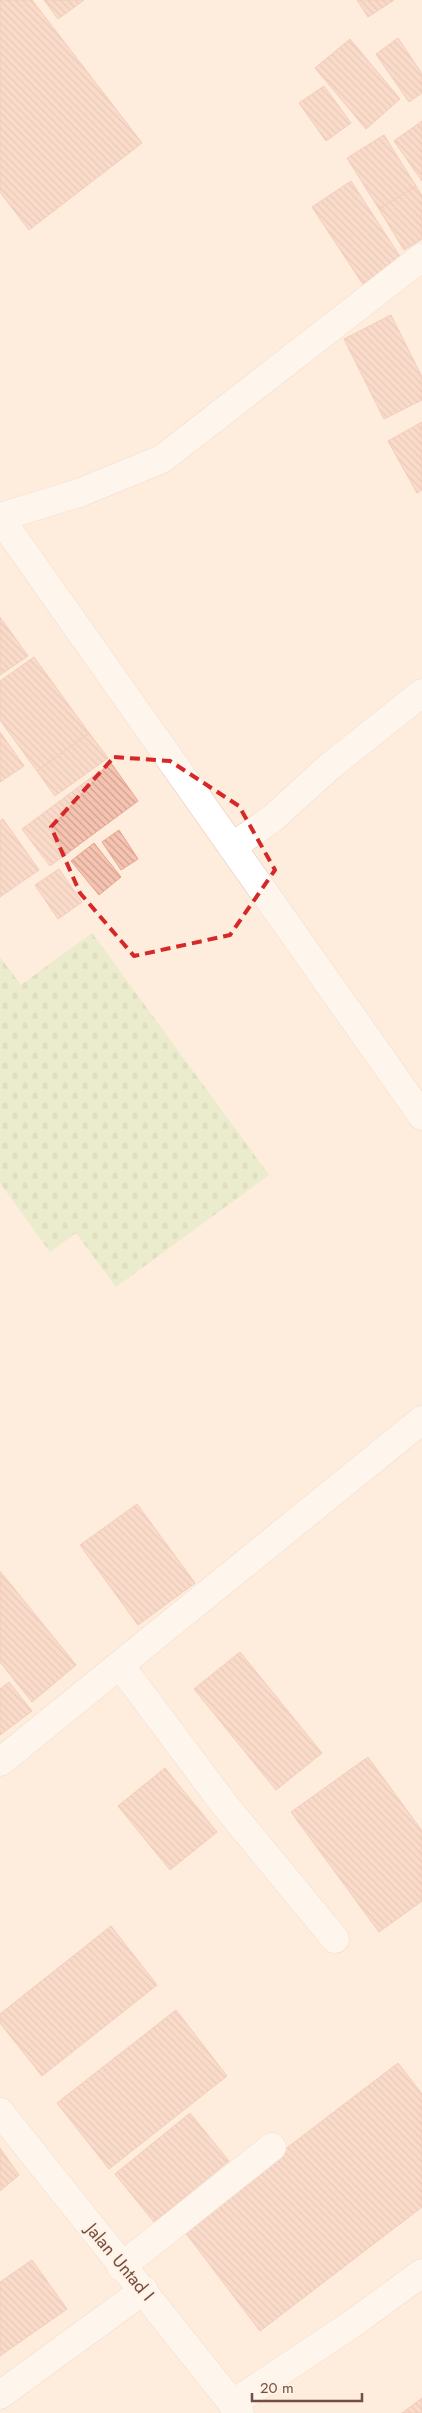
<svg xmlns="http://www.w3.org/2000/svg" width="422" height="2413" font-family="Jost,sans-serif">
  <defs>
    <pattern id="cemetery-stones" width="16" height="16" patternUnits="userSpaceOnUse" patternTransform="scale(1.25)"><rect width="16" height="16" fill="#d6ecba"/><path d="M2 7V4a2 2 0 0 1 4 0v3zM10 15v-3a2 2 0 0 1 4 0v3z" fill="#bbcca1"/></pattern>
    <pattern id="building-back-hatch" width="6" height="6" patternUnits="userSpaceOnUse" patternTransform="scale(1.25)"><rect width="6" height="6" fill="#f6c3b1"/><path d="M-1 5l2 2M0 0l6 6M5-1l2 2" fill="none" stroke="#cca192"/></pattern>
  </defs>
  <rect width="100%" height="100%" fill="#feecdc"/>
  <path fill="url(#cemetery-stones)" d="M92,933L269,1175L116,1287L76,1233L50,1252L0,1183V957L21,985Z"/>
  <path fill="url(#building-back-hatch)" stroke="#eaa690" d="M0,0H32L142,143L29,230L0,192Z
    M44,0H84L58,19Z
    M357,0H394L368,17Z
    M398,38L422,74V93L409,102L376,54Z
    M350,39L400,99L366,129L315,68Z
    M324,86L351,123L326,141L299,103Z
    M422,121V181L394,141Z
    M384,135L416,186L379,209L347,158Z
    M351,181L403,261L364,286L312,207Z
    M416,186L422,196V239L404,250L379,209Z
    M391,315L422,377V400L384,419L344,339Z
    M422,422V490L417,493L388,441Z
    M0,617L28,656L0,675Z
    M34,657L89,733L37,771L0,720V681Z
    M0,732L24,766L0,782Z
    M89,733L108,758L55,796L37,771Z
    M111,763L138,801L50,866L22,829Z
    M3,819L39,870L0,897V821Z
    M119,830L138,859L121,870L102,842Z
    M94,843L121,877L99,895L71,861Z
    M59,869L82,902L58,919L35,885Z
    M137,1504L195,1583L138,1625L80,1545Z
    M0,1571L76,1665L32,1702L0,1662Z
    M240,1652L322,1753L276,1790L194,1689Z
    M9,1682L32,1711L0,1735V1689Z
    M368,1757L422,1831V1901L379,1932L291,1812Z
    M165,1768L217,1832L170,1870L118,1806Z
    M111,1926L157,1985L42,2076L0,2023V2014Z
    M176,2010L227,2076L109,2169L57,2103Z
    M398,2063L422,2094V2207L260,2331L182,2228Z
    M190,2113L229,2161L154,2222L115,2174Z
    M0,2148L19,2175L0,2191Z
    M32,2260L67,2309L0,2356V2282Z
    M422,2398V2413H402Z"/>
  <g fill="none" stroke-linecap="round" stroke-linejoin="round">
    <defs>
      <path id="minor" d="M0,517L79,493L162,459L422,257
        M0,518L422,1116
        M232,847L273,818L329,767L422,693
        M120,1665L224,1804L335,1939
        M0,1762L422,1420
        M0,2112L240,2413
        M121,2267L272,2147
        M0,2395L144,2290
        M232,2404L352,2324L422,2273"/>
    </defs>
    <use href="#minor" stroke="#e5c8bb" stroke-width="29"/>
    <use href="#minor" stroke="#fff" stroke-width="28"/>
  </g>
  <path d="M0 0H422V2413H0ZM114,757L170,761L239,806L275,870L230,935L134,956L80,893L51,827Z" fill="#feecdc" fill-opacity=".55" fill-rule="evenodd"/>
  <path fill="none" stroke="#d62828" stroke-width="4" stroke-dasharray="10 6" stroke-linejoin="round" d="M114,757L170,761L239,806L275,870L230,935L134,956L80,893L51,827Z"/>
  <g text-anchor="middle" stroke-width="4" stroke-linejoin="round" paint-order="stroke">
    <g font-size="18" fill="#754e43" stroke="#fff1e4">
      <text transform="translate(120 2262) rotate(50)" y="6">Jalan Untad I</text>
    </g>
  </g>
  <path d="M252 2393v8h110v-8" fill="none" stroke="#754e43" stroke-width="2.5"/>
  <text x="260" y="2393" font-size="15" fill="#754e43" stroke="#fff1e4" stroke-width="4" paint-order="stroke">20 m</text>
</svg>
